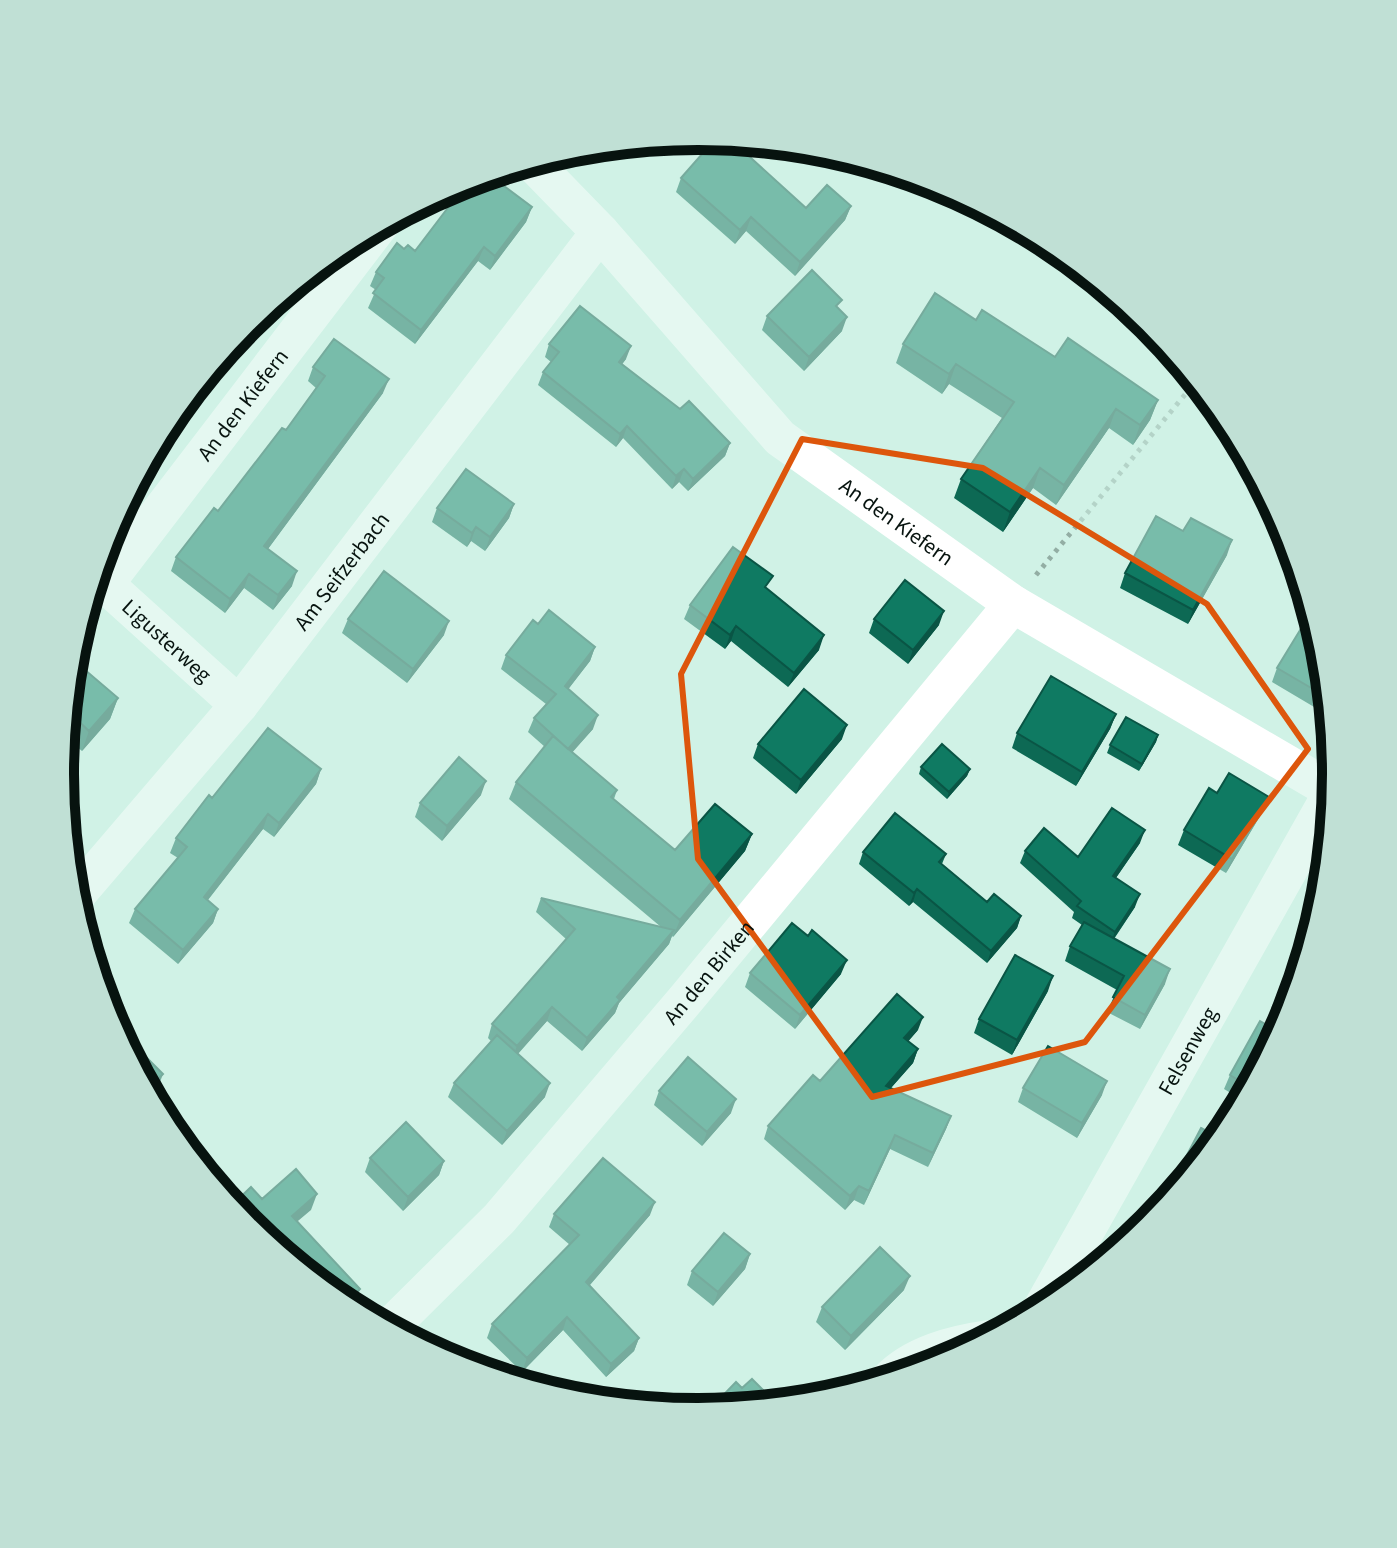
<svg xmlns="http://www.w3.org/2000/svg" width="1397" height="1548" font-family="'Source Sans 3',sans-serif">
  <rect width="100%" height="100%" fill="#d0f2e6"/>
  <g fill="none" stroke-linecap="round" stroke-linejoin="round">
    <path stroke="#93aea4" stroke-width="5" stroke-dasharray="4 6" stroke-linecap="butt" d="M1036,575L1197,380"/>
    <g stroke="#fff" stroke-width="38">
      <path id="s1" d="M531,161L600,232L780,438L1013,604L1335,792"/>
      <path id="s2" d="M93,582L105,584L239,705"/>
      <path id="s3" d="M105,584L381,223"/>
      <path id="s4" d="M73,899L239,705L600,232"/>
      <path id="s5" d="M1040,1312L1333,791"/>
      <path id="s6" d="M388,1329L499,1219L686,999L1013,604"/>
      <path d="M888,1381C913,1354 954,1344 989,1339"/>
    </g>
  </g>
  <path fill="#0d6954" d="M681,178L806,208L851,206L845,220L795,276L746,231L735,244L676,192Z
    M532,207L526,222L490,270L478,261L415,344L368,308L376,290L370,286L376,272L404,249L415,251Z
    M839,309L842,331L804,371L762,330L767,316Z
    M976,320L1055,357L1158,400L1150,420L1133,445L1109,428L1056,505L1033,488L1003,532L954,498L961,479L1002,418L949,384L942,394L896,363L903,344Z
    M549,344L626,359L622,364L680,409L730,443L725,456L688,491L679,482L672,489L623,438L616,447L538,385L543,372L551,362L545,357Z
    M313,367L383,393L268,549L292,586L273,610L244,588L225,613L171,571L176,557L218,511L286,430L316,388L308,381Z
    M514,504L509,518L485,551L471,541L467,547L432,522L437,508Z
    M1227,555L1188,624L1120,588L1125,573Z
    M768,590L819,650L788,687L731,641L725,649L684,619L690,605Z
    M348,619L444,635L407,683L342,633Z
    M874,619L939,625L908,664L869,633Z
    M538,624L595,647L590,661L568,689L593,729L572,752L617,790L614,799L675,850L752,834L745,851L673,937L672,936L669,944L619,1003L615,1013L582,1051L547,1021L518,1054L545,1097L502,1145L448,1097L454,1083L491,1041L488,1038L492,1024L566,939L536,912L541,898L661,927L509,799L516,782L545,747L528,732L534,718L546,704L501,669L506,655Z
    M1325,650L1331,717L1272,682L1277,668Z
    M71,658L118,698L110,719L82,751L66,738L63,741Z
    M1116,714L1110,729L1076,786L1012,748L1017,733Z
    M1158,735L1156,742L1139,771L1107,753L1110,745Z
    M842,739L796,794L753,758L758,744Z
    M921,767L970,769L967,776L947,799L919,774Z
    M321,769L316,784L274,837L263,829L208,900L218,909L213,923L178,964L129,923L135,909L178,858L170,853L176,838L212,798Z
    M1217,793L1269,797L1263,811L1226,873L1178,845L1184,830Z
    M481,795L442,841L415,817L420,803Z
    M1140,843L1116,878L1135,907L1114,939L1165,984L1140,1029L1107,1012L1117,990L1065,961L1070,946L1082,925L1072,918L1074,912L1020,863L1025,851L1078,857Z
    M863,852L946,854L942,864L987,902L1021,916L1017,928L987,963L913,902L909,906L859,864Z
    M750,973L841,974L795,1029L745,987Z
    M1048,991L1012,1055L974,1033L979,1019Z
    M918,1030L908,1041L918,1049L913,1063L891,1088L951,1116L946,1129L928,1167L890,1149L864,1205L854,1200L845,1210L764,1139L768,1126L820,1081Z
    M1281,1033L1244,1101L1224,1089L1230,1075Z
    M1023,1088L1102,1095L1077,1138L1018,1102Z
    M659,1091L731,1113L702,1146L654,1105Z
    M1221,1139L1176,1193L1170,1190L1176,1176Z
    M370,1158L444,1161L439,1175L403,1211L365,1172Z
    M554,1214L650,1215L590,1285L639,1338L634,1351L606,1377L563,1330L522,1372L487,1338L492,1324L570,1245L549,1227Z
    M750,1254L745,1269L713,1306L687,1285L692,1271Z
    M904,1290L845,1350L816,1322L822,1307Z"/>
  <path fill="#0a5545" d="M851,206L845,220L795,276L800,262Z
    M532,207L526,222L490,270L495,256Z
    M751,217L746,231L735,244L740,230Z
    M484,247L478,261L415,344L421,330Z
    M847,317L842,331L804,371L809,357Z
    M631,346L626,359L614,375L619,362Z
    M956,364L949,384L942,394L949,374Z
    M389,379L383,393L259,561L264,546Z
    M199,381L196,388L156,441L168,419Z
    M1158,400L1150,420L1133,445L1140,425Z
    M1116,409L1109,428L1056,505L1064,485Z
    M627,426L623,438L616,447L620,434Z
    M730,443L725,456L688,491L693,479Z
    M1040,468L1033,488L1003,532L1010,512Z
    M684,469L679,482L672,489L676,476Z
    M514,504L509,518L485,551L490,537Z
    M476,527L471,541L467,547L472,533Z
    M1232,540L1227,555L1188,624L1193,610Z
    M297,571L292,586L273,610L278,595Z
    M249,574L244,588L225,613L230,599Z
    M944,611L939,625L908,664L913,650Z
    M449,621L444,635L407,683L413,669Z
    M736,626L731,641L725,649L730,635Z
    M824,635L819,650L788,687L794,673Z
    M595,647L590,661L560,700L565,686Z
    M118,698L110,719L82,751L89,731Z
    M1116,714L1110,729L1076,786L1082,772Z
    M598,715L593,729L563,763L568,749Z
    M74,717L66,738L63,741L65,727Z
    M847,725L842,739L796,794L801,780Z
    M1158,735L1156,742L1139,771L1142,764Z
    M321,769L316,784L274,837L279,823Z
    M970,769L967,776L947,799L949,792Z
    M486,781L481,795L442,841L447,826Z
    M1269,797L1263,811L1226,873L1232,859Z
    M268,814L263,829L199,911L204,897Z
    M1145,830L1140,843L1108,889L1113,876Z
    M752,834L745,851L673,937L680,920Z
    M917,889L913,902L909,906L914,893Z
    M1140,894L1135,907L1110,944L1115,932Z
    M218,909L213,923L178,964L183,950Z
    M1021,916L1017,928L987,963L991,951Z
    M674,930L669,944L619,1003L615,1013L582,1051L587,1038L617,997Z
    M847,960L841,974L795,1029L800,1015Z
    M1170,969L1165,984L1140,1029L1145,1015Z
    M1053,976L1048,991L1012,1055L1017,1040Z
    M552,1007L547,1021L512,1060L517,1046Z
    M923,1017L918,1030L900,1051L904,1038Z
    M918,1049L913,1063L881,1099L886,1086Z
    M163,1074L157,1090L150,1096L147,1090Z
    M1107,1081L1102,1095L1077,1138L1082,1123Z
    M550,1083L545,1097L502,1145L507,1131Z
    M736,1099L731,1113L702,1146L707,1132Z
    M951,1116L946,1129L928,1167L933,1153Z
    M895,1135L890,1149L864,1205L869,1191Z
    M444,1161L439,1175L403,1211L408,1197Z
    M859,1186L854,1200L845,1210L850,1196Z
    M317,1194L311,1210L286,1231L292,1216Z
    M655,1202L650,1215L581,1295L586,1282Z
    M750,1254L745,1269L713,1306L718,1292Z
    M910,1276L904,1290L845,1350L851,1336Z
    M360,1289L354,1305L351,1309L344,1305Z
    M567,1317L563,1330L522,1372L527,1358Z
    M639,1338L634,1351L606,1377L611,1364Z"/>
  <path fill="#0f7a62" stroke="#0a5545" stroke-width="2" d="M717,137L729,138L806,208L827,185L851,206L800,262L751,217L740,230L681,178Z
    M488,174L532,207L495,256L484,247L421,330L373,293L384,278L376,272L397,243L404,249L408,245L415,251L469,180Z
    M812,270L842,300L836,306L847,317L809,357L767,316Z
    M935,293L976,320L982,310L1055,357L1068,338L1158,400L1140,425L1116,409L1064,485L1040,468L1010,512L961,479L1014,402L956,364L949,374L903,344Z
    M580,306L631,346L619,362L680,409L689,401L730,443L693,479L684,469L676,476L627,426L620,434L543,372L559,352L549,344Z
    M334,339L389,379L264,546L297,571L278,595L249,574L230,599L176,557L214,508L218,511L282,428L286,430L325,376L313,367Z
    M466,469L514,504L490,537L476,527L472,533L437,508Z
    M1156,516L1183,531L1191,518L1232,540L1193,610L1125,573Z
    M733,547L773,576L765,587L824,635L794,673L736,626L730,635L690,605Z
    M384,571L449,621L413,669L348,619Z
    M905,580L944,611L913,650L874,619Z
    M549,610L595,647L565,686L598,715L568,749L534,718L556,694L506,655L533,620L538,624Z
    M1305,622L1319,630L1325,650L1330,699L1277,668Z
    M71,658L118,698L89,731L74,717L65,727Z
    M1051,676L1116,714L1082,772L1017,733Z
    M804,689L847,725L801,780L758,744Z
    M1126,717L1158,735L1142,764L1110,745Z
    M268,728L321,769L279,823L268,814L204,897L218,909L183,950L135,909L187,847L176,838L209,795L212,798Z
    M553,736L617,790L611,797L675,850L715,804L752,834L680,920L516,782Z
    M942,744L970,769L949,792L921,767Z
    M459,757L486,781L447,826L420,803Z
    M1229,773L1269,797L1232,859L1184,830L1209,788L1217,793Z
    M1112,808L1145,830L1113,876L1140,894L1115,932L1077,906L1081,901L1025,851L1044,828L1078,857Z
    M895,813L946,854L939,862L987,902L994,894L1021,916L991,951L917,889L914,893L863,852Z
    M541,898L674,930L617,997L620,1000L587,1038L552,1007L517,1046L492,1024L575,929Z
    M1084,922L1170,969L1145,1015L1113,997L1124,976L1070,946Z
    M792,923L808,936L812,930L847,960L800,1015L750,973Z
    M1015,955L1053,976L1017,1040L979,1019Z
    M897,994L923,1017L904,1038L918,1049L886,1086L951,1116L933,1153L895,1135L869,1191L859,1186L850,1196L768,1126L813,1075L820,1081Z
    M102,996L109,1002L105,1007Z
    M1260,1021L1281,1033L1251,1088L1230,1075Z
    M497,1035L550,1083L507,1131L454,1083Z
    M1048,1046L1107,1081L1082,1123L1023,1088Z
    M140,1051L163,1074L147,1090L131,1060Z
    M688,1057L736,1099L707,1132L659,1091Z
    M406,1122L444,1161L408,1197L370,1158Z
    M1201,1128L1221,1139L1186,1181L1176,1176Z
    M603,1158L655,1202L586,1282L639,1338L611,1364L567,1317L527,1358L492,1324L579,1235L554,1214Z
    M296,1169L317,1194L292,1216L360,1289L344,1305L247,1225L231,1206L251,1187L262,1199Z
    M1133,1230L1140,1234L1125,1246Z
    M724,1233L750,1254L718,1292L692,1271Z
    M880,1247L910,1276L851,1336L822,1307Z
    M752,1379L778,1405L707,1412L736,1382L742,1388Z"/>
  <path d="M0 0H1397V1548H0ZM802,439L983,468L1207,604L1308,749L1085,1042L872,1097L698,859L681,674Z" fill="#d0f2e6" fill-opacity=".55" fill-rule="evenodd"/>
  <path fill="none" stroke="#dd560c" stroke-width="6" stroke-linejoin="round" d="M802,439L983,468L1207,604L1308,749L1085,1042L872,1097L698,859L681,674Z"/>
  <g text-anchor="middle" stroke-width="6" stroke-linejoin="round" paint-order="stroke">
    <g font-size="22" fill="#07130f" stroke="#d0f2e6">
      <text dy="8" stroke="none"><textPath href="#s3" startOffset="226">An den Kiefern</textPath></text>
      <text dy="8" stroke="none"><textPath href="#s1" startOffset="516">An den Kiefern</textPath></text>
      <text dy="8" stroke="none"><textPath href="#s4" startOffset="424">Am Seifzerbach</textPath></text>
      <text dy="8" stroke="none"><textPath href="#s2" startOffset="96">Ligusterweg</textPath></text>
      <text dy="8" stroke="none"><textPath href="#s6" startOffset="480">An den Birken</textPath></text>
      <text dy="8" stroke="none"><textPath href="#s5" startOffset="300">Felsenweg</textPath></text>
    </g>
  </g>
  <path d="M0 0H1397V1548H0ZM74 774a624 624 0 1 1 1248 0a624 624 0 1 1-1248 0Z" fill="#c0e0d5" fill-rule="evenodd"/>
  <path fill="none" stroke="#07130f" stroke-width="10" d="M74 774a624 624 0 1 1 1248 0a624 624 0 1 1-1248 0Z"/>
</svg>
